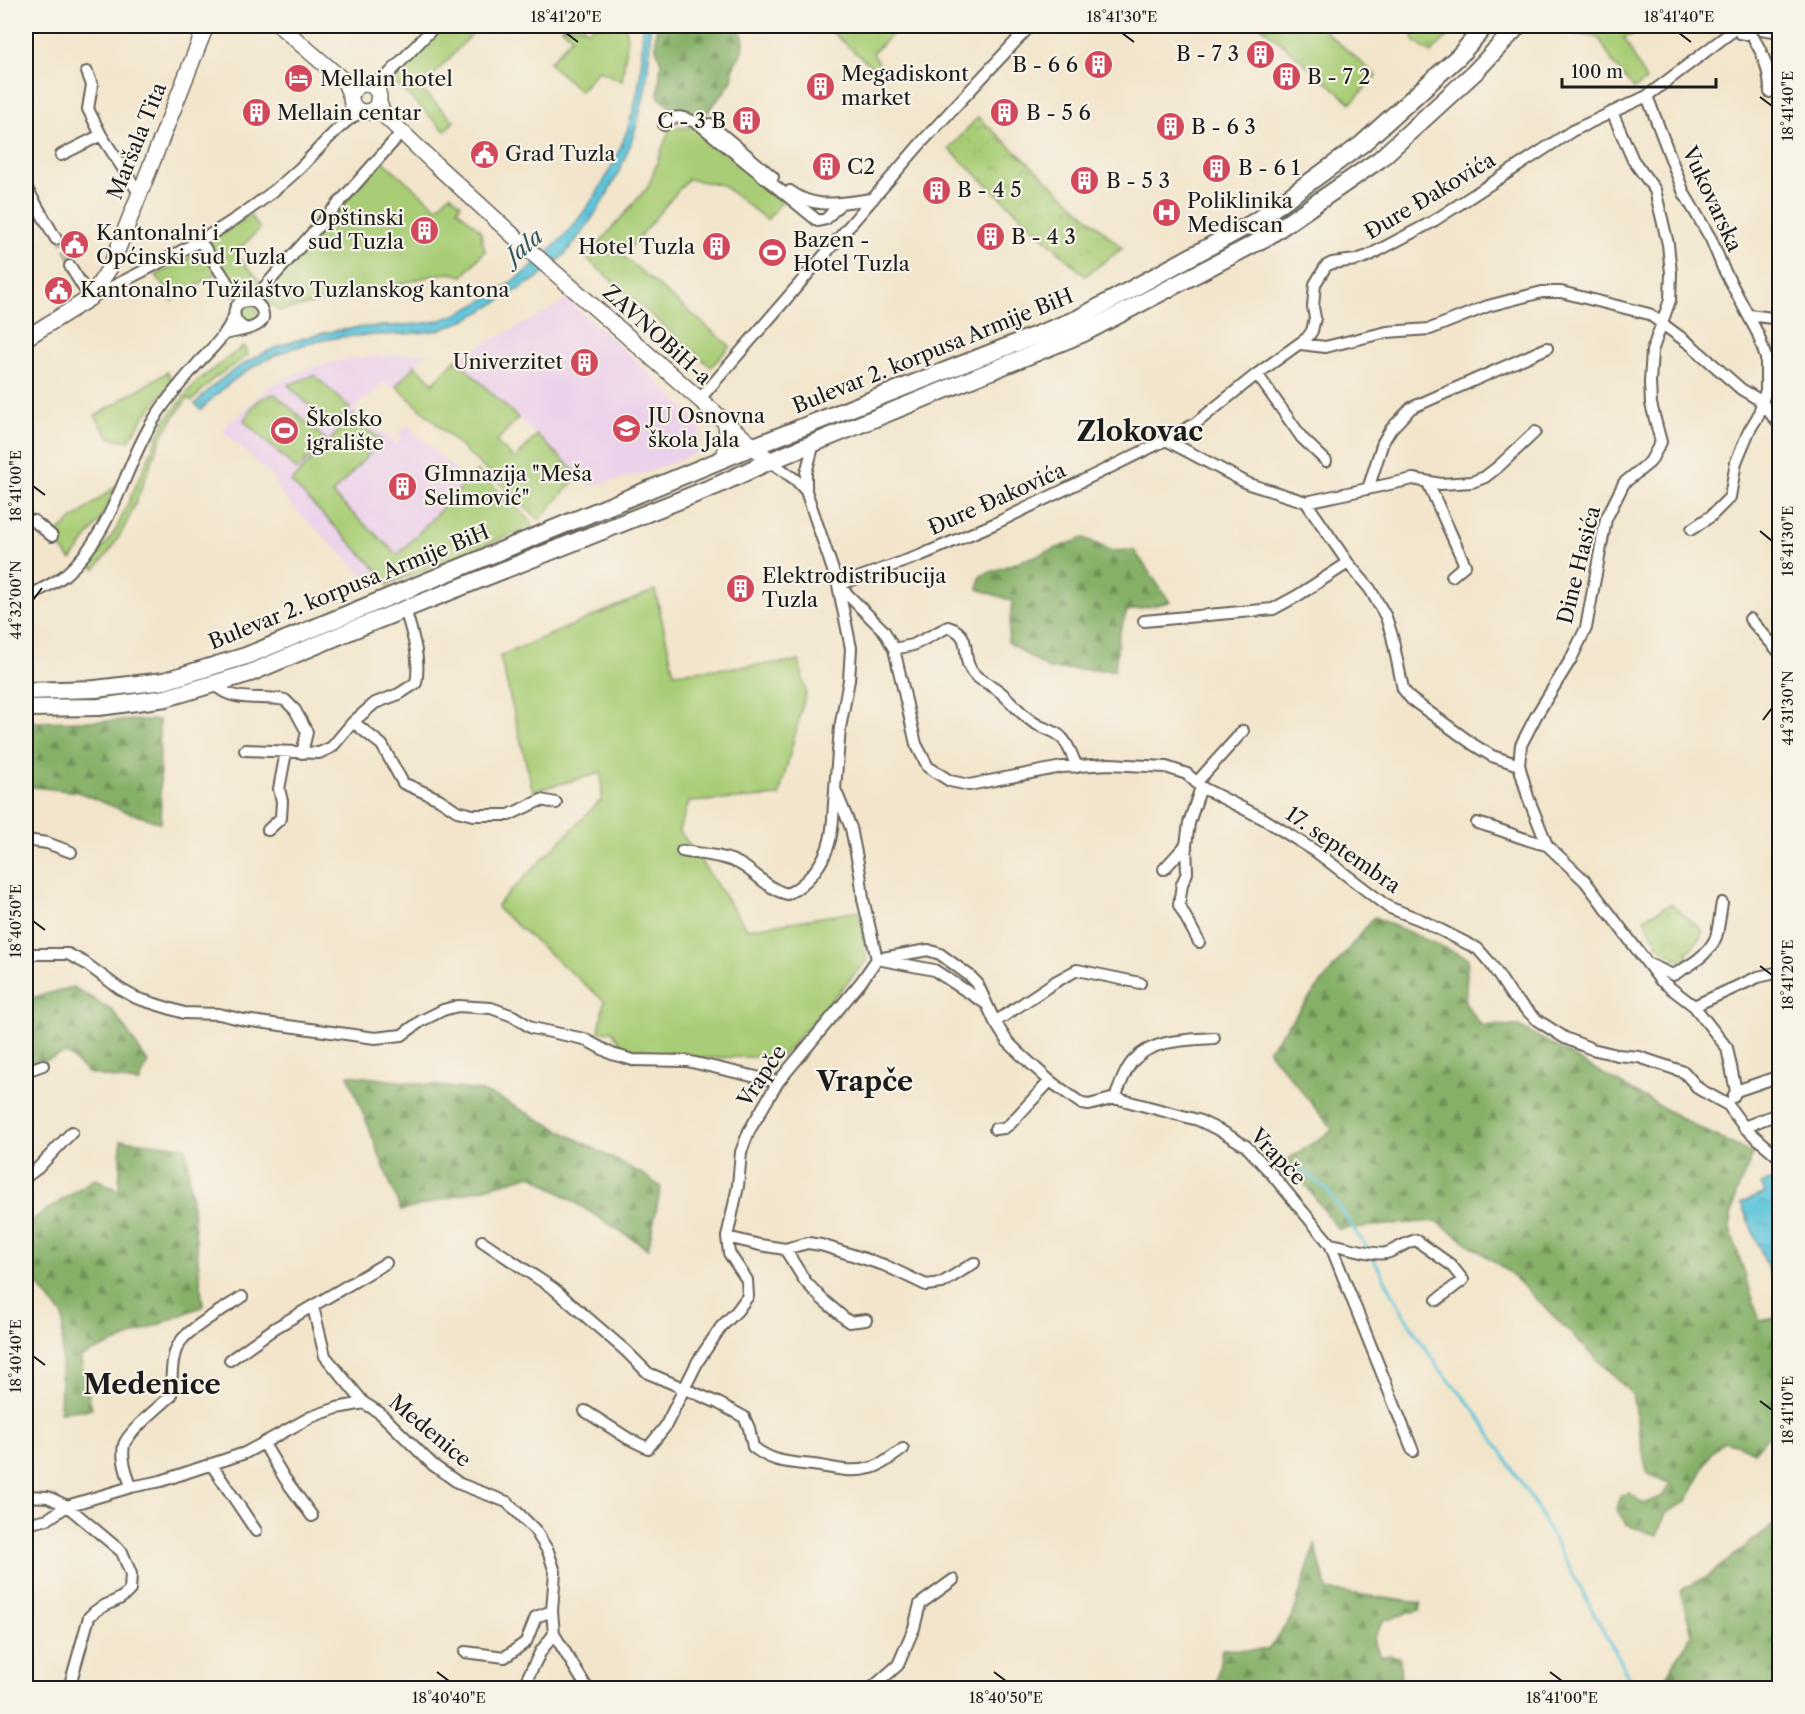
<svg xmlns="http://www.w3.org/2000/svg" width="1805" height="1714" font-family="'Libre Caslon Text',serif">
  <defs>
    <pattern id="forest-firs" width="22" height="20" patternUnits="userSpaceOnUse" patternTransform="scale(1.5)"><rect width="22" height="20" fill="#86b067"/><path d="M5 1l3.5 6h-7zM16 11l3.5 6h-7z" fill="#6d8e54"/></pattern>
    <pattern id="park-crowns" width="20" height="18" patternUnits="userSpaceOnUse" patternTransform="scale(1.5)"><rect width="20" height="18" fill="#a9cd76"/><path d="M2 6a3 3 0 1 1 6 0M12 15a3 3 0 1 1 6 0" fill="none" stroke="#91af66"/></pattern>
    <pattern id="water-ripples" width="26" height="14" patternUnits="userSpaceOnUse" patternTransform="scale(1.5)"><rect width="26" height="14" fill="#5ec5db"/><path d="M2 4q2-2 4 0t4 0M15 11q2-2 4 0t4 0" fill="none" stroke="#51a9bb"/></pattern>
  </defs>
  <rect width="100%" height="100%" fill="#f7f3e8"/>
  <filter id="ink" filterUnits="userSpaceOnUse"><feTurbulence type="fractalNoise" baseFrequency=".0167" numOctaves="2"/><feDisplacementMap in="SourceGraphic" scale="12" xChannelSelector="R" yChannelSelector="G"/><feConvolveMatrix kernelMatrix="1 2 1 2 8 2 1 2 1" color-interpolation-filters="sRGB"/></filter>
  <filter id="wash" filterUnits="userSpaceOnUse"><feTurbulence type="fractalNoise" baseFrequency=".008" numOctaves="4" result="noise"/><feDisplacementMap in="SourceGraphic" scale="24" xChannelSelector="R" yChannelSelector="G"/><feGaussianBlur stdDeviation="1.35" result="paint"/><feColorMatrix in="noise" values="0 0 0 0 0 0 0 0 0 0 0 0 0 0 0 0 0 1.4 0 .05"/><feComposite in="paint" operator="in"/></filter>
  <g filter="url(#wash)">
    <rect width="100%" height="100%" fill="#f2e5cb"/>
    <path fill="#ecd1ea" d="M568,300L635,360L701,425L699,452L645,473L589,487L579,475L456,359Z
      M427,352L392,389L383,382L367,400L364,397L354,410L396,444L401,438L398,436L407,425L467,481L477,471L529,519L533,526L387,585L383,577L375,586L293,507L279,491L271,475L222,430L270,386L309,368L348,359Z"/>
    <path fill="#a9cd76" stroke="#627449" stroke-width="1.5" d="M444,26H479L421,89L454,121L445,131L393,81Z
      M565,26H582L588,31L593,26H626L627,42L622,81L598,70L580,91L549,63L572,37L562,28Z
      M825,26H900L873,53L881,68L879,73Z
      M1261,26H1319L1377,76L1351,103Z
      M1568,26H1668L1624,37L1646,81L1634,89L1613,63L1599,38L1576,34Z
      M700,127L785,198L767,220L722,185L688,179L623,256L730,346L711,367L586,258L648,187L670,128Z
      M382,160L437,208L450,194L461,204L457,209L480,230L485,251L463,276L451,273L439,274L356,295L279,311L263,296Z
      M250,215L260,229L235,253L262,283L249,295C234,292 217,257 208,244Z
      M207,248L221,271L172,301L156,275Z
      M252,305L258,312L257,321L244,324L238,313L242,306Z
      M244,346L248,355L213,379L192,401L188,398C178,411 169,423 162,437C142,481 130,533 95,569L90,565L116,530L165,421L195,383Z
      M456,359L518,418L496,442L515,459L537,435L579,475L539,520L396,386L415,365L433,383Z
      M167,372L173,382L142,419L129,441L109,437L95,416Z
      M314,375L350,408L331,427L288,385Z
      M275,394L326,440L297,470L244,421C251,406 258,397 275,394Z
      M353,415L381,441L332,494L398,555L477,471L529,519L533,526L387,585L384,577L291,482Z
      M117,485L98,523L71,560L52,536Z
      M655,590L674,673L799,661L806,692L779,796L689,802L679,830L747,929L859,911L867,960L782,1056L633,1060L612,1031L599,1032L604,1001L498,909L497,905L602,799L601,773L533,791L500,656Z"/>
    <path fill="url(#forest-firs)" stroke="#516642" stroke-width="1.5" d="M656,26H737C749,43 744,48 735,64C732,70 734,77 731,82C721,98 708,109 699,124L673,117L672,110L658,96L661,63L656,48Z
      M1084,538L1112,551L1134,550L1170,602L1127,611L1119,634L1115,670L1048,669L1008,642L1012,601L978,589L980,576Z
      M159,720L161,823L124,811L78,792L26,786V722Z
      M1374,917L1468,958L1465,1003L1481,1025L1519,1026L1693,1125L1753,1154L1736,1194L1729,1226L1760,1321L1779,1317V1423L1754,1452L1739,1445L1724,1441L1711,1453L1687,1501L1666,1513L1657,1535L1627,1525L1617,1510L1620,1496L1629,1493L1644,1504L1661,1497L1671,1485L1647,1473L1632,1394L1510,1273L1436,1221L1338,1229L1287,1160L1333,1130L1268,1050Z
      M73,987L113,1011L148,1062L139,1083L88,1073L66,1053L26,1067V999Z
      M348,1075L481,1091L497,1097L642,1174L661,1187L648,1249L532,1175L401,1211Z
      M121,1140L186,1147L203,1306L80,1357L92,1409L60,1412L63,1316L26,1270V1224L95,1178L119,1191Z
      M1779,1520V1688H1663L1666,1676L1692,1634L1680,1591L1708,1576Z
      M1315,1544L1327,1590L1420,1603V1610L1384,1620C1374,1635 1370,1641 1382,1657L1390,1655L1400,1657L1401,1688H1216L1222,1649L1268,1650L1293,1615Z"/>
    <path fill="url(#park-crowns)" stroke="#627449" stroke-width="1.5" d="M1410,26H1457L1431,53L1415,42Z
      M978,117L1122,248H1123L1085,276L949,149Z
      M1671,904L1703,931L1700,938L1687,953L1689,966L1659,947L1644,918Z"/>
    <path fill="url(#water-ripples)" stroke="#3d707c" stroke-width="1.5" d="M642,26H650C651,100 629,168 585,228C577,239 569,251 559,260C545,275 524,286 507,296C486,309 462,324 438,330C410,336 380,334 352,336C293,341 241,366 201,410L195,404C237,358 294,335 355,328C382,325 410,327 436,321C457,316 480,303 498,291C587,235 648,134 642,26Z
      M1780,1177L1779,1272L1771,1276L1741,1203L1765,1193L1761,1184Z"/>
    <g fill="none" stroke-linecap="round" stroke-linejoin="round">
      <path stroke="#5ec5db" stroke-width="3" d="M1274,1171L1301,1169L1328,1191L1367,1248
        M1372,1256L1406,1318L1437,1366L1474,1409L1536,1506L1631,1682L1637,1688"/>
    </g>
  </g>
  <g filter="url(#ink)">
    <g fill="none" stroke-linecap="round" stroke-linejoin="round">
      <path stroke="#c7bda8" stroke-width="10" stroke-dasharray="10 5" stroke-linecap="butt" d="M56,239L70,266"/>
      <defs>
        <path id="street" d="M1736,26L1740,33L1746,34L1752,30L1754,26
          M1761,29L1780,32
          M1754,39C1764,55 1770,73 1770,92
          M87,72L92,85L88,109L101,135
          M367,85L384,79
          M378,96L379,87L384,79L435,26
          M1647,96L1684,193L1711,239L1723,268L1758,334L1766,358V390L1758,416L1749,431L1736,462L1730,497L1711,516L1692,529
          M1612,112L1633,160L1655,190L1668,244L1671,273L1670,300L1652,351L1650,382L1651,404L1661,442L1650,462L1624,483L1606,519L1586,628L1571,659L1536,716L1521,745L1519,765L1528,797L1547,845L1585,881L1660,980L1694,1006L1727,1048L1736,1091
          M710,124L773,177
          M664,125C674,112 686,118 699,124L818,221L826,219L840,204
          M61,155L101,135L139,193
          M26,187L56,239
          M790,191C816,211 842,202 873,199
          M201,242L234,293L248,300
          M70,266L90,298C165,260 237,227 299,169C315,154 344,117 363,112
          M252,301L402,132
          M1749,315L1780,319
          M225,334C237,330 272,330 261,308C258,304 254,301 249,301C231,300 229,323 247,329
          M1301,344L1325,347L1387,332L1430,329L1488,306L1542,292H1561L1649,314L1691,345L1741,389L1761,401L1780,426
          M1257,374L1302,438L1326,461
          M699,400L921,143L1030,26
          M1166,440L1249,484L1306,502L1348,563L1370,589L1386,617L1392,636L1403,689L1411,699L1474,745L1492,756L1519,765
          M770,461L796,480L806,491L838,585L884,631L894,649L916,744L928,767L950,781L969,785L1062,767L1109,764L1166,767L1187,774L1201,787L1264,819L1315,851L1388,907L1421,920L1478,949L1491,964L1512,996L1537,1020L1565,1038L1592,1049L1617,1055L1639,1057L1684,1072L1699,1089L1728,1105L1744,1127L1780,1158
          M1428,483L1465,565L1452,576
          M1368,489L1383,442L1391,429L1411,408L1547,348
          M806,491V473L814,443
          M1306,502L1413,479L1441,484L1472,482L1485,477L1499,466L1535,432
          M26,520L34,521L52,536
          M26,598C38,590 54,584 65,575C115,532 123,465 158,413C170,395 184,379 198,363C212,348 226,336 234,316
          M405,609C412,633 421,658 416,683L399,694L375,703L353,722L382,745L403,783L439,799L457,811L473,815H509L541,800L556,803
          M1750,619L1780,653
          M1144,621L1273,609L1297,596L1348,563
          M894,649L913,645L948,627C977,636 957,659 976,676C983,682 992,685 999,691C1013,702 1022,717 1038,725C1047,730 1055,730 1062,738C1069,745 1073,758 1077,767
          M214,684C233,704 260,695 285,700L295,710L307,732L302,753
          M245,750L319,753L332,747L353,722
          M1197,782L1243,731
          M1477,823C1501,829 1523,840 1547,845
          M268,830L281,818L282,801L279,789L286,752
          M26,840L47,843L71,852
          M1186,845L1187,873L1182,884L1179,905L1199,942
          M682,851C700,854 722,855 738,863C756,872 767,889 787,894C807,885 825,862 830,840C834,825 833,808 835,792
          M1164,869L1186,845L1189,823L1201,787
          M26,954H68L85,963L120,989L136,998L184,1013L219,1014L244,1020L375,1038L402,1035L421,1021L443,1010L458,1006L491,1008L513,1016L532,1028L584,1039L612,1054L633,1060L687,1061L778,1082
          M1649,964L1673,975C1689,966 1709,955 1716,937C1719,927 1720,914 1722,903
          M1694,1006L1758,977L1780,972
          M995,1022L1055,982L1077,970L1140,983
          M26,1071L43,1065
          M1733,1097L1736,1091L1780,1076
          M1115,1098C1120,1086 1125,1069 1134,1060C1153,1039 1188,1040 1214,1038
          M1744,1127L1780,1113
          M995,1129L1004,1128L1010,1124L1050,1081
          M26,1177L38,1168L72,1132
          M727,1237L760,1245L785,1249L808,1243L821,1245L884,1265L926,1285L942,1283L974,1263
          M482,1241L554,1289L626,1351L648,1373L718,1403L744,1417L749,1428L753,1447C776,1465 793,1462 820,1466C840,1469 850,1473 871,1468C882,1466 894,1455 903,1449
          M1330,1244C1343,1246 1375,1256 1386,1253C1395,1251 1404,1243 1416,1240L1451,1265L1463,1280L1437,1300
          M785,1249L805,1281L822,1299L849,1322L866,1320
          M313,1307L325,1356L364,1403
          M230,1360L275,1328L386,1263
          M585,1411L629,1439L648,1448L665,1427L698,1361L721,1327L737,1311L748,1296L747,1280L729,1253L727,1237L738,1186L741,1152L749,1131L778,1082L861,982L877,959L934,970L985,1003
          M264,1444L285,1479L312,1516
          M1413,1451L1330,1244L1270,1172L1246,1146L1223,1132L1198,1120L1115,1098L1089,1105L1082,1104L1050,1081L1019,1053L1007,1041L995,1022L977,983L970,976L940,954L928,950L877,959L863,899L860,873L851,828L835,789L840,728L849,680L851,648L838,585L919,556L994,524L1166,440L1196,423L1257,374L1307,338L1312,331L1315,318L1313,307L1315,284L1326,266L1332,263L1356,260L1368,256L1432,222L1572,131L1647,96L1730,33
          M211,1464L256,1531
          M131,1487C127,1473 121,1459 124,1445C127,1433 161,1405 171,1396C172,1379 170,1354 181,1341C191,1327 227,1307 242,1297
          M26,1496L48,1497L67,1506L122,1552L131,1574L130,1590C119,1604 102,1602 89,1617L69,1688
          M26,1524L48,1519L67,1506L131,1487L161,1481L245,1453L311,1417L337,1408L364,1403L380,1413L433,1465L460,1484L507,1502L535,1530L548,1551L555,1572L552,1611L554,1634L587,1688
          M465,1652L505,1657L526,1642L536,1617L552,1611
          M526,1681L541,1651L554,1634
          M872,1688L898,1665L914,1628L920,1604L953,1580"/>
        <path id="secondary" d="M280,26L345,82L351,97
          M351 98a14 14 0 1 1 28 0a14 14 0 1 1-28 0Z
          M378,100L383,114L434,163L529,250L770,461
          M26,338L90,298L111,266L206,26
          M723,459L728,444L726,424"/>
        <path id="primary" d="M26,691L95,689L164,681L246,656L752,447L1077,319L1256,221L1362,144L1459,56L1485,26
          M26,708L99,707L166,698L250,673L355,629L718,485L770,461L1084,333L1267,237L1380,159L1475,72L1518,26"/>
      </defs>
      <use href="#street" stroke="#676259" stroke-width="14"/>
      <use href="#secondary" stroke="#676259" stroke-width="18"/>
      <use href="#primary" stroke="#676259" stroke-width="20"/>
      <use href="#street" stroke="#fff" stroke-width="10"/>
      <use href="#secondary" stroke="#fff" stroke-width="15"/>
      <use href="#primary" stroke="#fff" stroke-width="16"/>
    </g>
  </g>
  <path fill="none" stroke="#1c1c1c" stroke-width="2" d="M566,33L578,42M1122,33L1134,42M1679,33L1691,42M1760,97L1772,106M33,486L45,495M1760,531L1772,541M33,600L42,588M1763,720L1772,708M33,921L45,930M1760,966L1772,975M33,1356L45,1365M1760,1401L1772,1410M437,1672L449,1681M994,1672L1006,1681M1550,1672L1562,1681"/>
  <defs>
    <symbol id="building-disc" viewBox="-11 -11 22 22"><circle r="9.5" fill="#d1495b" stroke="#f7f3e8"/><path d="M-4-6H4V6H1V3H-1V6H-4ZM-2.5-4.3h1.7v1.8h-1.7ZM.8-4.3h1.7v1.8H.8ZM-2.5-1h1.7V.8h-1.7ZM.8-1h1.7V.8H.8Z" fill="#fff"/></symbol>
    <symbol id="hotel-disc" viewBox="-11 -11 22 22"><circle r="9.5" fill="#d1495b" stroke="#f7f3e8"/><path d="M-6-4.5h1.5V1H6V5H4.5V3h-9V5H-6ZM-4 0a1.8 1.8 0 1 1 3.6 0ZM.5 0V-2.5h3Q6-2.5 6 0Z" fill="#fff"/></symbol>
    <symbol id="civic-disc" viewBox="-11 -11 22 22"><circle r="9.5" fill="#d1495b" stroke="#f7f3e8"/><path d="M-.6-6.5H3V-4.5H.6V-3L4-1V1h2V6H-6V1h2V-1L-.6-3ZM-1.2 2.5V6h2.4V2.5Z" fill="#fff"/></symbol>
    <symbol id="hospital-disc" viewBox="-11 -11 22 22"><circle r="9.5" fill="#d1495b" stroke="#f7f3e8"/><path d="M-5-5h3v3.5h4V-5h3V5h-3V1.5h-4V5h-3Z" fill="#fff"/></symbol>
    <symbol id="stadium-disc" viewBox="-11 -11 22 22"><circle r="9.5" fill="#d1495b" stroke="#f7f3e8"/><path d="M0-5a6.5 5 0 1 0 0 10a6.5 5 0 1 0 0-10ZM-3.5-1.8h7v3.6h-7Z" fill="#fff"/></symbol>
    <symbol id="school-disc" viewBox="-11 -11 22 22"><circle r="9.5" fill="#d1495b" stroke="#f7f3e8"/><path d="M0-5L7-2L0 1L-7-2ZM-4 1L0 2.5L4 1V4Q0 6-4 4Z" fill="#fff"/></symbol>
  </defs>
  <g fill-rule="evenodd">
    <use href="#building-disc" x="1244" y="38" width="33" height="33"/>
    <use href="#building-disc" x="1082" y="48" width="33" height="33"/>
    <use href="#building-disc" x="1270" y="60" width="33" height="33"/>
    <use href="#hotel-disc" x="282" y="62" width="33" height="33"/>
    <use href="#building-disc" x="804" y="70" width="33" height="33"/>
    <use href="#building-disc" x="240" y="96" width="33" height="33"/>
    <use href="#building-disc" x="988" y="96" width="33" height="33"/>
    <use href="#building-disc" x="730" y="104" width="33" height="33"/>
    <use href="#building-disc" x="1154" y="110" width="33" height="33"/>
    <use href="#civic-disc" x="468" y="138" width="33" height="33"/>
    <use href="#building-disc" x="810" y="150" width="33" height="33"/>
    <use href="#building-disc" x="1200" y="152" width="33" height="33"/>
    <use href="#building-disc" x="1068" y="164" width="33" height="33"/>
    <use href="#building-disc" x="920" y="174" width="33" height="33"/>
    <use href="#hospital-disc" x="1150" y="196" width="33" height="33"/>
    <use href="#building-disc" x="408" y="214" width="33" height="33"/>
    <use href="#building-disc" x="974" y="220" width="33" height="33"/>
    <use href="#civic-disc" x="58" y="228" width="33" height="33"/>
    <use href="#building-disc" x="700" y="230" width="33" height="33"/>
    <use href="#stadium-disc" x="756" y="236" width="33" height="33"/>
    <use href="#civic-disc" x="42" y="274" width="33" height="33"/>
    <use href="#building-disc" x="568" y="346" width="33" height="33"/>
    <use href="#school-disc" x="610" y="412" width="33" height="33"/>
    <use href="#stadium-disc" x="268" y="414" width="33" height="33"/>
    <use href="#building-disc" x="386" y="470" width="33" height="33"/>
    <use href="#building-disc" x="724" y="572" width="33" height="33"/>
  </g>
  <g text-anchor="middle" stroke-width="4.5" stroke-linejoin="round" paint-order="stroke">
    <g font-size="21" fill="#1c1c1c" stroke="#f7f3e8" text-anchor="start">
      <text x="1239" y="61" text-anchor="end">B - 7 3</text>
      <text x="1078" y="72" text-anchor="end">B - 6 6</text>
      <text x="841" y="81">Megadiskont<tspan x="841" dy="24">market</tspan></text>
      <text x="1307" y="84">B - 7 2</text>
      <text x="320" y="86">Mellain hotel</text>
      <text x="277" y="120">Mellain centar</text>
      <text x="1026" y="120">B - 5 6</text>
      <text x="726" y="128" text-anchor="end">C - 3 B</text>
      <text x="1191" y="134">B - 6 3</text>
      <text x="505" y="161">Grad Tuzla</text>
      <text x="847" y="174">C2</text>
      <text x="1238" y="175">B - 6 1</text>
      <text x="1106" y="188">B - 5 3</text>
      <text x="957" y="197">B - 4 5</text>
      <text x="1187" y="208">Poliklinika<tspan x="1187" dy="24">Mediscan</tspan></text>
      <text x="404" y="225" text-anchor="end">Opštinski<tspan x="404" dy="24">sud Tuzla</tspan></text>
      <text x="96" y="240">Kantonalni i<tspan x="96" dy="24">Općinski sud Tuzla</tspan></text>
      <text x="1011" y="244">B - 4 3</text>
      <text x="793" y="247">Bazen -<tspan x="793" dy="24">Hotel Tuzla</tspan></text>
      <text x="695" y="254" text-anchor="end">Hotel Tuzla</text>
      <text x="80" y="297">Kantonalno Tužilaštvo Tuzlanskog kantona</text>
      <text x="563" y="369" text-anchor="end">Univerzitet</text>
      <text x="648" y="423">JU Osnovna<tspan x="648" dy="24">škola Jala</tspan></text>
      <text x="306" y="426">Školsko<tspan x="306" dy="24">igralište</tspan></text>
      <text x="424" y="481">GImnazija "Meša<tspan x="424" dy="24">Selimović"</tspan></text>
      <text x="762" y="583">Elektrodistribucija<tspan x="762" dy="24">Tuzla</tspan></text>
    </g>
    <g font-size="21" fill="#1c1c1c" stroke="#f7f3e8">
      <text transform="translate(137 141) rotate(-68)" y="7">Maršala Tita</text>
      <text transform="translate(1430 196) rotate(-31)" y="7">Đure Đakovića</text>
      <text transform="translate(1712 199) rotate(65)" y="7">Vukovarska</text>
      <text transform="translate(657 335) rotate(42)" y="7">ZAVNOBiH-a</text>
      <text transform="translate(933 351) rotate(-22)" y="7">Bulevar 2. korpusa Armije BiH</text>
      <text transform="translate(997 499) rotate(-24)" y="7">Đure Đakovića</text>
      <text transform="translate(1579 565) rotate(-76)" y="7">Dine Hasića</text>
      <text transform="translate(349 587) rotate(-22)" y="7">Bulevar 2. korpusa Armije BiH</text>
      <text transform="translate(1343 850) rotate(35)" y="7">17. septembra</text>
      <text transform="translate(762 1076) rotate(-56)" y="7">Vrapče</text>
      <text transform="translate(1278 1157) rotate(46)" y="7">Vrapče</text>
      <text transform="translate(430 1431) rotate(40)" y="7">Medenice</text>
    </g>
    <g font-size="22" font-style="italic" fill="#33575f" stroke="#f7f3e8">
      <text transform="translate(524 246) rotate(-40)" y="8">Jala</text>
    </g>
    <g font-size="27" font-weight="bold" fill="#1c1c1c" stroke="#f7f3e8">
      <text x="1140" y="441">Zlokovac</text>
      <text x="865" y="1091">Vrapče</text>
      <text x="152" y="1394">Medenice</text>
    </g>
  </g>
  <rect width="1805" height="1714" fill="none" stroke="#f7f3e8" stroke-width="66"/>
  <path d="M1562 78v9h154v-9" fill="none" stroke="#1c1c1c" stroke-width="3"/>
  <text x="1571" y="78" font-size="18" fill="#1c1c1c" stroke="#f7f3e8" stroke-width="4.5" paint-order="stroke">100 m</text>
  <rect x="33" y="33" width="1739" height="1648" fill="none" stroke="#1c1c1c" stroke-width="2"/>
  <g font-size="15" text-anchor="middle" fill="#1c1c1c">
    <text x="566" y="22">18°41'20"E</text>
    <text x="1122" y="22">18°41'30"E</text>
    <text x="1679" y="22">18°41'40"E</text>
    <text transform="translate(1788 106) rotate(-90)" y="5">18°41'40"E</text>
    <text transform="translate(16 486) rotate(-90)" y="5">18°41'00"E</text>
    <text transform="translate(1788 541) rotate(-90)" y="5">18°41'30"E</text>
    <text transform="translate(16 600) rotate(-90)" y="5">44°32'00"N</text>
    <text transform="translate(1788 708) rotate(-90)" y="5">44°31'30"N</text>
    <text transform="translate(16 921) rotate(-90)" y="5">18°40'50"E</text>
    <text transform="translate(1788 975) rotate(-90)" y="5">18°41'20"E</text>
    <text transform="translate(16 1356) rotate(-90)" y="5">18°40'40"E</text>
    <text transform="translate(1788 1410) rotate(-90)" y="5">18°41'10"E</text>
    <text x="449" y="1703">18°40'40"E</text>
    <text x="1006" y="1703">18°40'50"E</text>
    <text x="1562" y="1703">18°41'00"E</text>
  </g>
</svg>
